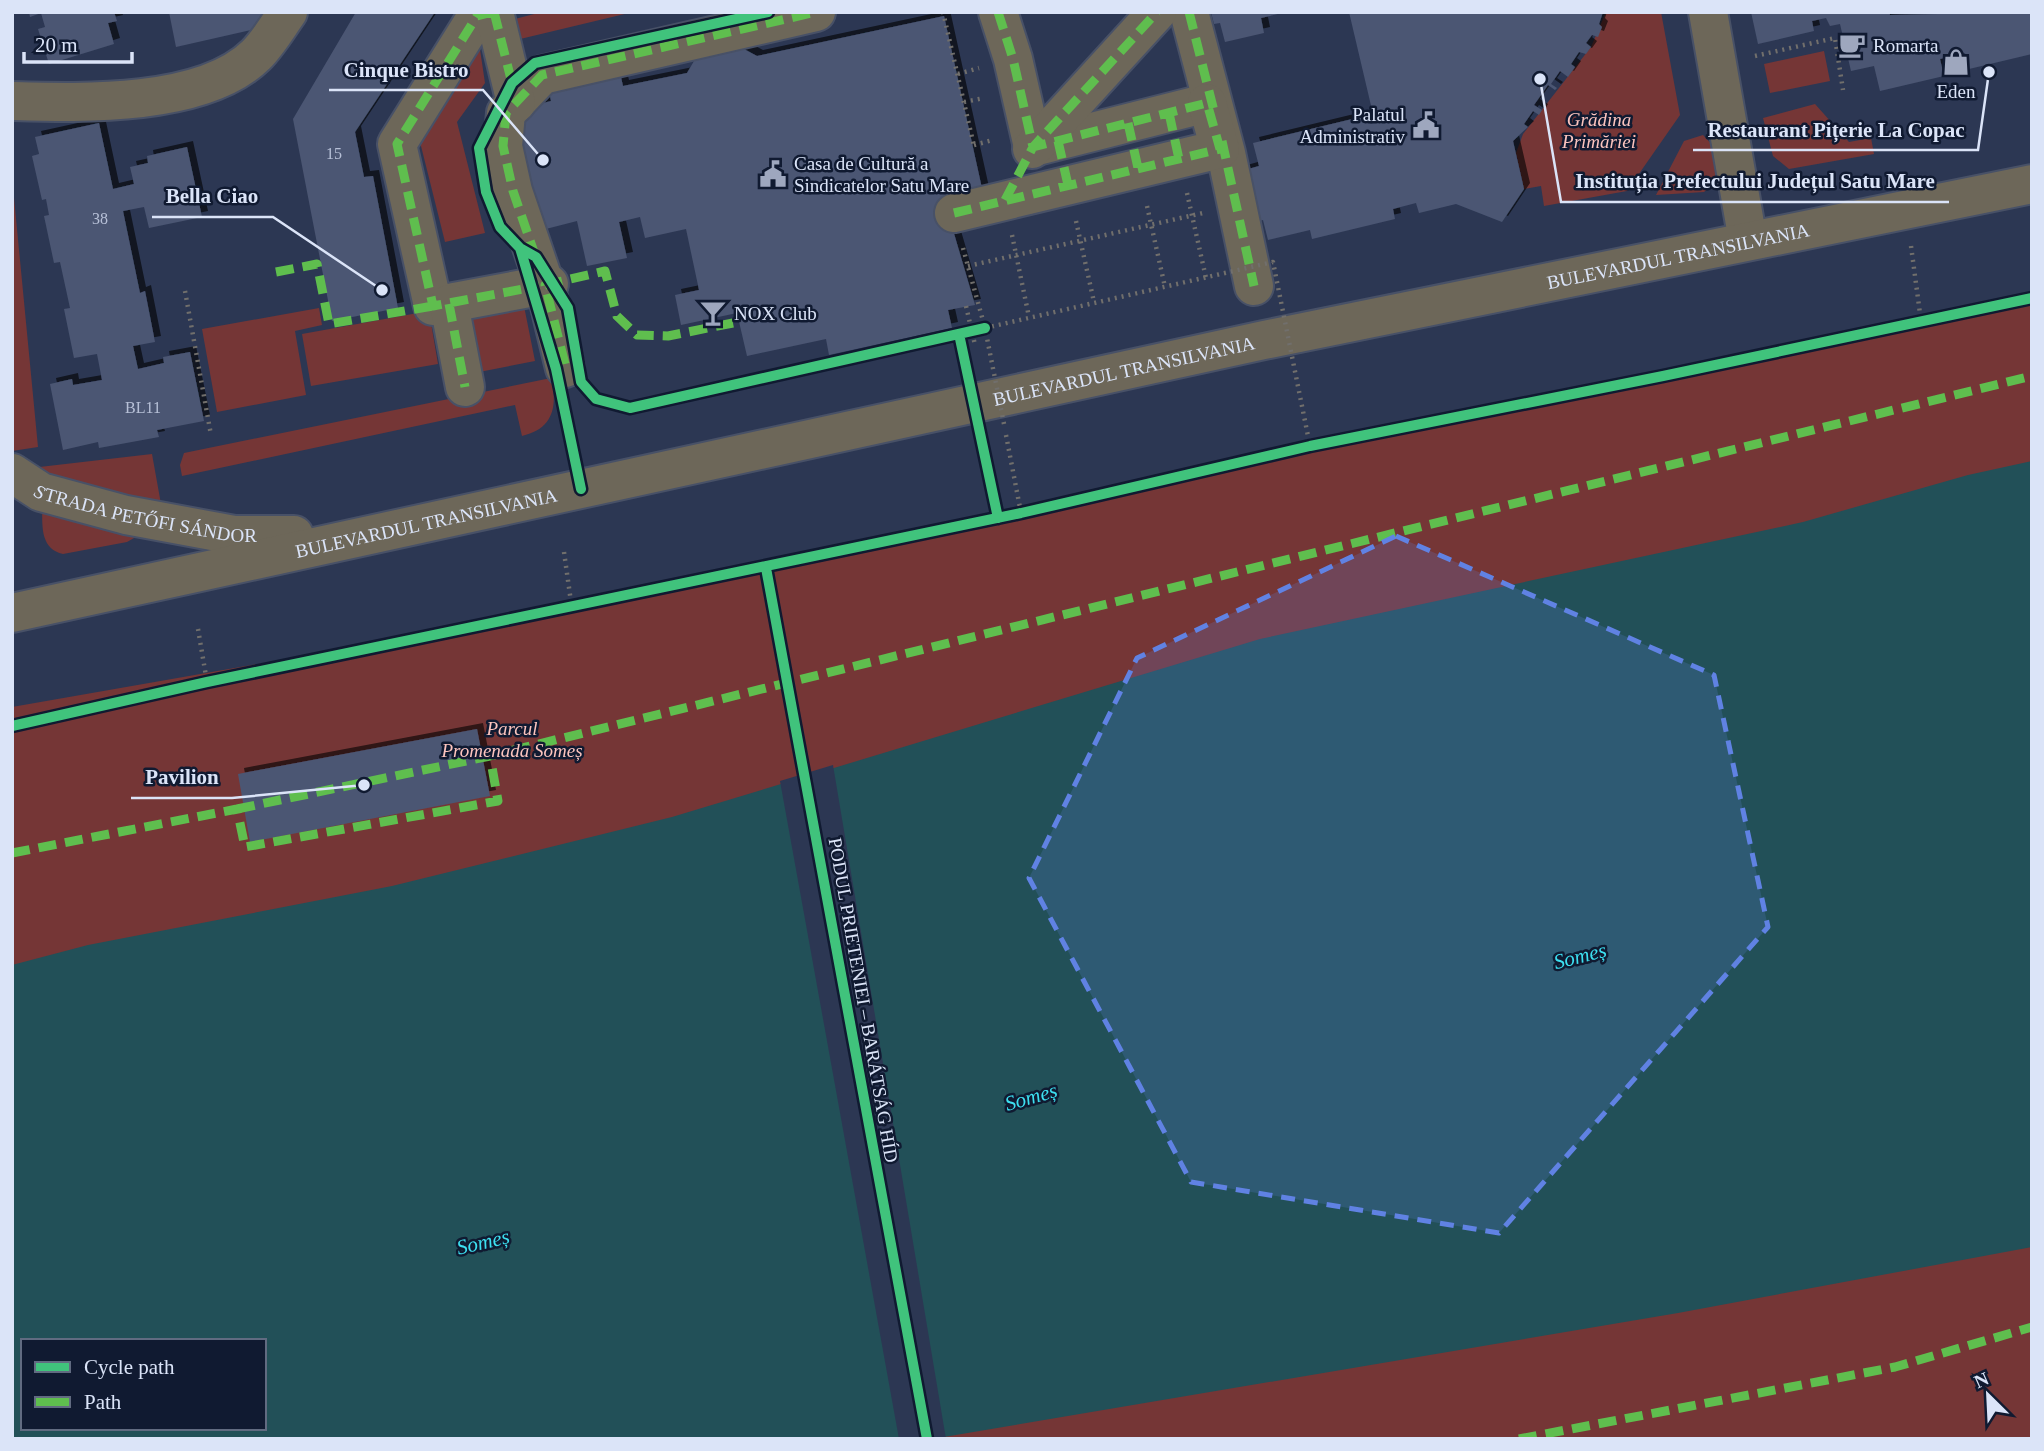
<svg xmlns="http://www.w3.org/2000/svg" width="2044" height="1451" font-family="'Times New Roman',serif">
  <defs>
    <filter id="shadow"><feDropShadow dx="6" dy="-6" stdDeviation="0" flood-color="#0009"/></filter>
  </defs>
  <rect width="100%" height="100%" fill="#2c3753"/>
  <path fill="#753636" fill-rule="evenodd" d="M542,12H633L516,40L511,20Z
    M1606,12H1661L1680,115L1627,191L1544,206L1541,186L1524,189L1516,153L1523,134L1591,47Z
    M478,36L485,83L457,122L485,233L445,242L416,126Z
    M1824,51L1830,81L1770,93L1764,64Z
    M1815,104L1849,142L1871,138L1874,154L1789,169L1773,156L1763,118Z
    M1703,135L1717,150L1719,179L1704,192L1656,195L1684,141Z
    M12,177L38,447L12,451Z
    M522,296L535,361L469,374L456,309Z
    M2032,302V1438L12,1439V707L572,609L1021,513L1310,446ZM23,1341H264V1428H23Z
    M319,308L322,325L295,331L306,395L217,412L202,329Z
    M429,311L438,364L311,386L302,334Z
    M551,378C558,407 553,429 522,436L515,405L182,476L180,465L184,453Z
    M152,454L161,504L120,506L22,469Z
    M42,502L133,532L134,538L127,542L63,554C38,548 43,522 42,502Z"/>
  <path fill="#225058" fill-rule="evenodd" d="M2032,461V1247L1678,1313L932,1439H12V965L88,945L392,886L672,817L1260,639L1803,522L1968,475ZM23,1341H264V1428H23Z"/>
  <path fill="#2c3753" d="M833,765L946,1439H899L780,781Z"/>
  <path fill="#4b5673" filter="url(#shadow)" d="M29,12H114L117,21L108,23L114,44L49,64L38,29L45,27L41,13L30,17Z
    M169,12H263L251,30L176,47Z
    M356,12H435L355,132L364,177L373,176L398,308L332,321L293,119Z
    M1211,12H1282V13L1261,18L1264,33L1225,42L1220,23L1214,24Z
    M1349,12H1603L1599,24L1602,27L1598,37L1592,35L1586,43L1591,47L1586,54L1579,52L1571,64L1575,67L1568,77L1560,71L1551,84L1557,88L1555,90L1548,85L1534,105L1542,110L1539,115L1533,111L1524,124L1528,127L1513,141L1524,189L1502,222L1456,204L1419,213L1416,203L1393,209L1395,219L1312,239L1310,230L1268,240L1263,220L1253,223L1241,171L1259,166L1253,143L1373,114Z
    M1751,12H1889L1890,15L2032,12V54L1969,69L1965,53L1940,59L1944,76L1880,91L1874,66L1851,71L1840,24L1830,26L1826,18L1812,21L1814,31L1758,44Z
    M944,16L985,202L948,213L975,305L948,310L952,328L829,355L826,339L747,356L737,313L681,325L675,295L699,290L686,229L645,238L640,217L619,222L627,258L587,266L577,221L538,231L511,111L551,101L546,79L618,64L623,86L687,73L704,44L727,40L757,56Z
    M99,123L113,189L134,184L130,167L148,163L147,156L187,147L202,217L149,228L144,207L123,211L140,293L145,291L155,342L133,346L138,369L164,363L163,357L190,352L204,421L157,430L159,437L99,448L98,442L63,450L50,384L72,379L73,385L102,380L97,354L74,358L64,309L70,308L60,262L54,263L44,216L49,215L46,199L42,200L32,156L39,154L35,137Z
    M477,729L490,796L250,842L238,774Z"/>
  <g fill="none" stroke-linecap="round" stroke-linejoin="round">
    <defs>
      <g id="minor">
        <path d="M493,12L477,16L397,144L433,306L545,285L513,191L503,146L506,113L542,75L816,12"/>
        <path d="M494,12L516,103"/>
        <path d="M998,12L1013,59L1033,147L1211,102"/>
        <path d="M1189,12L1226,153L1254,286"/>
        <path d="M1708,12L1748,241"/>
        <path d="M12,101C81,103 203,107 256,55C268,43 278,26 288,12"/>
        <path d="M1032,149L1157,12"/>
        <path d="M954,213L1220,149L1207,103"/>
        <path d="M549,284L545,285L565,368"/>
        <path d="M449,304L465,387"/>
        <path id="s1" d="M12,473L41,492L126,515L234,535H294"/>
        <path id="s2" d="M12,613L1264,340L2032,184"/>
      </g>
    </defs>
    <use href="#minor" stroke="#485167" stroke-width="42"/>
    <path stroke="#716f6c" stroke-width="4.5" stroke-dasharray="2 5" stroke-linecap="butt" d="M943,12L974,146
      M1755,56L1835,38L1843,90
      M958,74L979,68
      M964,102L984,98
      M974,145L993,140
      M1187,193L1206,278
      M1147,206L1165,287
      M1076,221L1094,302
      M1012,235L1029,317
      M1911,246L1921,321
      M963,248L985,328
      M968,266L1203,213
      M185,291L211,435
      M966,306L975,345
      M1006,435L1021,513
      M564,552L572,609
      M766,568L927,1439
      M198,629L207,682"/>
    <use href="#minor" stroke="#6d6759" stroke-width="38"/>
    <path stroke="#716f6c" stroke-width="4.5" stroke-dasharray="2 5" stroke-linecap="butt" d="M1004,424L985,328L1273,262L1310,446"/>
    <path stroke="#5fbe4e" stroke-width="9" stroke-dasharray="18 9" stroke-linecap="butt" d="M493,12L477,16L397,144L433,306L539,286
      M494,12L513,87
      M998,12L1013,59L1033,147L1211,102
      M1189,12L1214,111
      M1169,113L1179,159
      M1128,123L1138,168
      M1058,141L1068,185
      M1222,141L1254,286
      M1005,200L1033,147L1157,12
      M954,213L1220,149L1207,103
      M536,258L513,191L503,146L506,113L542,75L816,12
      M276,272L317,264L329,324L433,306
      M449,304L465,387
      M565,364L545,285L605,271L617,316L637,335L668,336L733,323
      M237,809L490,756
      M12,853L237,809L245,847L498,801L490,756L2032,376
      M1519,1439L1895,1367L2032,1327"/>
    <defs>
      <path id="cycleway" d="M768,12L535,63L512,83L479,148L486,192L500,227L520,248L536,257L568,308L581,382L596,399L630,408L985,328
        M520,248L556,369L581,489
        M959,334L998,518
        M766,568L927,1439
        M12,726L207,682L1021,513L1310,446L1663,376L2032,298"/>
    </defs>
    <use href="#cycleway" stroke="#101a31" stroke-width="15"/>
    <use href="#cycleway" stroke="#40c37c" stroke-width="10"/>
  </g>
  <path fill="#6082e3" fill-opacity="0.2" stroke="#6082e3" stroke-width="5" stroke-dasharray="14 9" stroke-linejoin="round" d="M1396,536L1714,675L1768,927L1499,1233L1191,1182L1029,878L1137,658Z"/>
  <defs>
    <symbol id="cafe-bare" viewBox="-9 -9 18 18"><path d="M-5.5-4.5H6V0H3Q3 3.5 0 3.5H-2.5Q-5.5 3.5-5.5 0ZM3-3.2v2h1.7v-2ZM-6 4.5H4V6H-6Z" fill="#9ea7be" stroke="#101a31" stroke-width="2.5" paint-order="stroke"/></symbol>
    <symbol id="shop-bare" viewBox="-9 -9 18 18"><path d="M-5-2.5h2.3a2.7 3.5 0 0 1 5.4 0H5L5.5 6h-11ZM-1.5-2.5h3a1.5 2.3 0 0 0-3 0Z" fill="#9ea7be" stroke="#101a31" stroke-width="2.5" paint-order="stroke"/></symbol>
    <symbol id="civic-bare" viewBox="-9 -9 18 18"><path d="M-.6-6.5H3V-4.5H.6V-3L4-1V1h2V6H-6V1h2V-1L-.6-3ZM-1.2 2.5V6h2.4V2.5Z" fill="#9ea7be" stroke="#101a31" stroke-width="2.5" paint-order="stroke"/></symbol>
    <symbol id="bar-bare" viewBox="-9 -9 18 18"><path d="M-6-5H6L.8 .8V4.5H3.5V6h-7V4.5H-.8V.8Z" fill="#9ea7be" stroke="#101a31" stroke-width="2.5" paint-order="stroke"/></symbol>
  </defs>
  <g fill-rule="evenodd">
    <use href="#cafe-bare" x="1833" y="26" width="38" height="38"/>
    <use href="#shop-bare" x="1937" y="43" width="38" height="38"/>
    <use href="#civic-bare" x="1407" y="106" width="38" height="38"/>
    <use href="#civic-bare" x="754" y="155" width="38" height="38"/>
    <use href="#bar-bare" x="694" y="294" width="38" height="38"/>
  </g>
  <g text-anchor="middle" stroke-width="5" stroke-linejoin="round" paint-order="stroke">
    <g font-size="16" fill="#b7c0d7">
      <text x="334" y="159">15</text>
      <text x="100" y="224">38</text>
      <text x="143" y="413">BL11</text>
    </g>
    <g font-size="19" fill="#dbe4f8" stroke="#101a31" text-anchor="start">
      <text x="1873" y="52">Romarta</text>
      <text x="1956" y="98" text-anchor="middle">Eden</text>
      <text x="1405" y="121" text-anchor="end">Palatul<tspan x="1405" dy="22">Administrativ</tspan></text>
      <text x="794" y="170">Casa de Cultură a<tspan x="794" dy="22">Sindicatelor Satu Mare</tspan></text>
      <text x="734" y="320">NOX Club</text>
    </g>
    <g font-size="19" font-style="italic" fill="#fcc4be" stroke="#101a31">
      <text x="1599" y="126">Grădina<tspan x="1599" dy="22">Primăriei</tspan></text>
      <text x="512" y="735">Parcul<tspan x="512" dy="22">Promenada Someș</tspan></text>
    </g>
    <g font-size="19" fill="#dbe4f8" stroke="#101a31">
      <text dy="7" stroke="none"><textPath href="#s2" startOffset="1704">BULEVARDUL TRANSILVANIA</textPath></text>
      <text dy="7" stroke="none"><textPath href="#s2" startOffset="1138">BULEVARDUL TRANSILVANIA</textPath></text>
      <text dy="7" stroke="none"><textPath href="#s1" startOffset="142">STRADA PETŐFI SÁNDOR</textPath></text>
      <text dy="7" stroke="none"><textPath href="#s2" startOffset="424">BULEVARDUL TRANSILVANIA</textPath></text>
      <text transform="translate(864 1000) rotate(80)" y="7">PODUL PRIETENIEI – BARÁTSÁG HÍD</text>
    </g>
    <g font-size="21" font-style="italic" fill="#3de0f1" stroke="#101a31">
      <text transform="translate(1580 956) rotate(-14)" y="7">Someș</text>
      <text transform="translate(1031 1097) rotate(-16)" y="7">Someș</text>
      <text transform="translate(483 1242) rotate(-13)" y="7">Someș</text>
    </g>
  </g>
  <path fill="none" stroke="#dbe4f8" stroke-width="2.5" d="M543 160L483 90H329M1989 72L1978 150H1693M1540 79L1561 202H1949M382 290L273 217H152M364 785L232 798H131"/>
  <g fill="#dbe4f8" stroke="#101a31" stroke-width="2.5">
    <circle cx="543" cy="160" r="7"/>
    <circle cx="1989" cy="72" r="7"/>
    <circle cx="1540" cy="79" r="7"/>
    <circle cx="382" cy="290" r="7"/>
    <circle cx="364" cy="785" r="7"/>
  </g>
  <g font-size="21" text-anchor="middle" font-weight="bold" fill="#dbe4f8" stroke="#101a31" stroke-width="5" stroke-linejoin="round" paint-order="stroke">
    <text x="406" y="77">Cinque Bistro</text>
    <text x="1836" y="137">Restaurant Pițerie La Copac</text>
    <text x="1755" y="188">Instituția Prefectului Județul Satu Mare</text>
    <text x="212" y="203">Bella Ciao</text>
    <text x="182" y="784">Pavilion</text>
  </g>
  <rect width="2044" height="1451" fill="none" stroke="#dbe4f8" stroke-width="28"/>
  <rect x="21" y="1339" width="245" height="91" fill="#101a31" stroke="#616b81" stroke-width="2"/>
  <rect x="35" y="1362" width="35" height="10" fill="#40c37c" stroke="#616b81" stroke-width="2"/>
  <text x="84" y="1374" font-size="21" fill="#dbe4f8">Cycle path</text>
  <rect x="35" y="1397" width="35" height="10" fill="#5fbe4e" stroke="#616b81" stroke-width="2"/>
  <text x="84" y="1409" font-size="21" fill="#dbe4f8">Path</text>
  <g transform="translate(1988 1395) rotate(336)" stroke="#101a31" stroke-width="5" paint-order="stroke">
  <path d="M0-5L12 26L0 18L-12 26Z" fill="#dbe4f8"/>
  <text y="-10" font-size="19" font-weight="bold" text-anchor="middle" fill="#dbe4f8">N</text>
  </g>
  <path d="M24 52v10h108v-10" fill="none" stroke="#dbe4f8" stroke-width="3.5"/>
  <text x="35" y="52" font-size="21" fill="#dbe4f8" stroke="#101a31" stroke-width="5" paint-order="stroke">20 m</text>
</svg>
